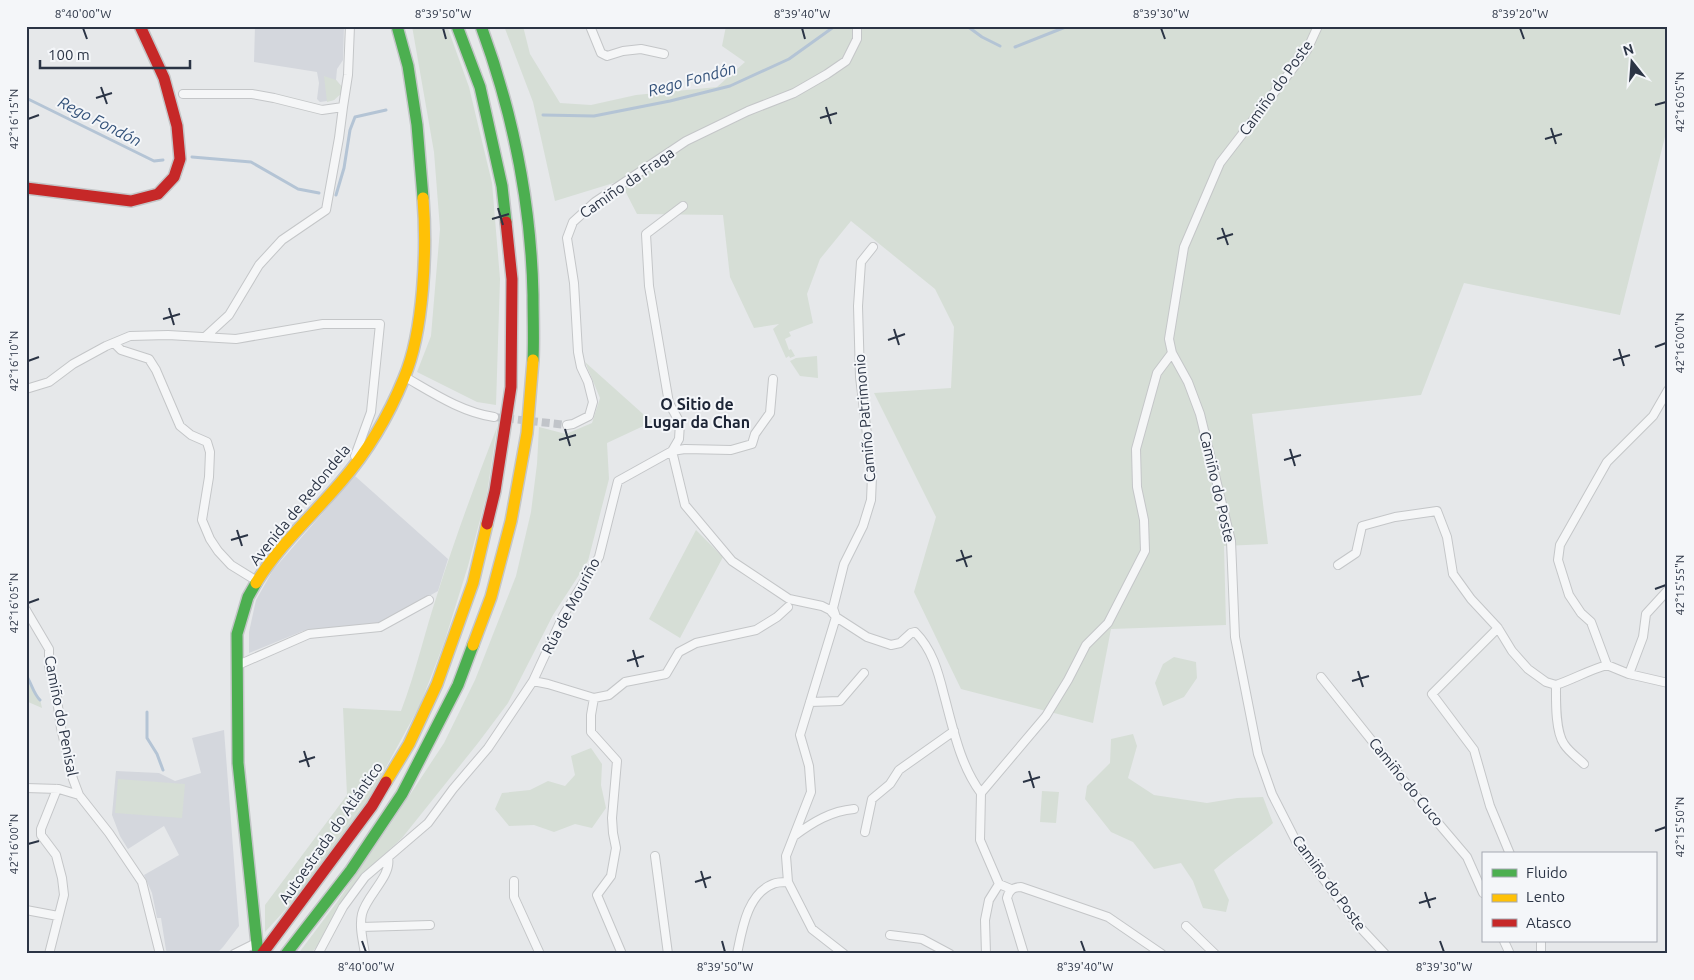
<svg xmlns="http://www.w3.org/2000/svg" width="1694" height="980" font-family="Ubuntu,sans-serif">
  <rect width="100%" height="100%" fill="#e6e8ea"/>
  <path fill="#d4d7dd" d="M255,26H344L343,60L337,69L336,80L343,88L334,100L320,102L317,99L319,83L317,72L254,62Z
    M355,476L448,559L438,591L379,624L303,631L249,653V632L256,600L273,570Z
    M224,730L239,926L223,947L216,954H168L166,950L161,918H157L152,893L144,875L179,855L164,826L128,849L120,836L112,815L116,771L159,773L175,781L201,773L192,738Z"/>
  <path fill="#d6ded6" d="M412,26H447L469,87L492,183L500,279L496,405L477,402L417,372L431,336L440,229L434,152Z
    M504,26H523L530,54L560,103L591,105L636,95L717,87L745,62L722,46L726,26H1668V125L1620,315L1464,283L1421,395L1252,414L1268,544L1224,546L1226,625L1111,629L1093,723L961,689L914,592L936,517L874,393L951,388L954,327L935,289L851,221L820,259L807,294L813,323L789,332L791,336L785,339L789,350L791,349L795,356L790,358L789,356L786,358L773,329L779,324L754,328L730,277L723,215L637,214L620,181L555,201L533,102Z
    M324,76L336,80L343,88L342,93L334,100L327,102Z
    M817,356L818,378L800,376L790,361L796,358Z
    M585,362L652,422L607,443L609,479L588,561L553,615L508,703L478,743L402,838L363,874L333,917L317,946L311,954H298L337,902L392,822L444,743L475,680L516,576L531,512L537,464L539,427L566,434L592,423L600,398Z
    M497,427L487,493L468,566L444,643L420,705L366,804L317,875L265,932V905L347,795L343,708L401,711C416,672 425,631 438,592C456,536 476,481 497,427Z
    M696,530L723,557L680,638L649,619Z
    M1174,657L1196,662L1197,678L1184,697L1163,706L1155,683L1163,664Z
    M26,675C31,683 32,694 40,699L42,708L26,701Z
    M1133,734L1137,746L1128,778L1154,795L1207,803L1237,798L1263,797L1273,823C1254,840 1233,853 1214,870L1229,900L1226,912L1203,908L1193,881L1181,863L1154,869L1133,842L1111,832L1085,799L1087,786L1110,763L1111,739Z
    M591,748L602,764L601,785L606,808L592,828L575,824L554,832L534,825L509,826L495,809L502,793L530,790L548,781L565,786L575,775L571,756Z
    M118,779L185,784L182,818L115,813Z
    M1042,791L1059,792L1056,823L1040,822Z"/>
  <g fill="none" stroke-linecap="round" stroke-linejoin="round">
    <path stroke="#b4c4d5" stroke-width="3" d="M967,26L982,37L1000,46
      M1015,47L1068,26
      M26,98L154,161L163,160
      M543,115L594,116L670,101L730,86L789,59L835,26
      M192,157L251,162L298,189L319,193
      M336,195L344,168L350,130L355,117L386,110
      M26,675C32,684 33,693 40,700
      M147,712V738L157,754L163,770"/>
    <path stroke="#c1c4c9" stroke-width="8" stroke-dasharray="8 4" stroke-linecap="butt" d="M494,417L567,425"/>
    <defs>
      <path id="street" d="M590,26L601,53L607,56L623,51L641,49L664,54
        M1318,26L1307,50L1220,163L1184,247L1169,339L1172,353L1188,382L1200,414L1231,541L1235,637L1258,754L1272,794L1297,843L1356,923L1385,954
        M183,94H252L274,98L322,110L343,107L348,75L350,26
        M205,337L229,315L259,265L282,240L326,210L339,138L343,107
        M114,343L121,350L149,359L156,370L180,426L191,435L207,442L210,452L209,477L202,520L210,539L218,551L231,565L257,581
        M405,377C433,393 461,412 494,417
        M773,379L770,413L755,434L752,444L731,450L685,449L672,451L685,505L732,561L789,599L822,606L830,610L836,617L867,637L891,645L900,643L911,633L915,632C932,649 938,671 944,695C953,728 960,765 981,793
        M26,389L49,382L73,364L106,346L130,336L168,335L236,339L323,324H380L371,412L355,456
        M1668,390L1653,416L1607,462L1560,545L1558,560L1569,595L1581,613L1591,622L1607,665L1629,674L1643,637L1646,614L1668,590
        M567,425L573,424L589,416L593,402L588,382L581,367L578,352L574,283L567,238L573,222L595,202L686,141L748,111L794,93L827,74L846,61L857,39V26
        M1338,565L1356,553L1362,526L1395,517L1437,511L1447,537L1453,574L1471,599L1498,628L1512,651L1528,669L1546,682L1556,685
        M26,610L49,649V667L56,692L61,728L73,779L79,795L109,833L142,882L160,954
        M1498,628L1432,694L1474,750L1490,806L1510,854
        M238,665L309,634L380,627L429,600
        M1629,674L1668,683
        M1321,677L1428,811L1467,857L1483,893
        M533,681L548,684L594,698L609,695L625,682L666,674L679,652L696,643L756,630L777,617L788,607
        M594,698L591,715V732L617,761L612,818L613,833L616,848L611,876L597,895L622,954
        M810,702L840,701L864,673
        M1584,764C1578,758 1569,752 1564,744C1555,731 1556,700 1556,685C1574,679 1589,670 1607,665
        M26,788L59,789L79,795
        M981,793L1046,716L1068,680L1086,645L1108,623L1145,551L1144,520L1137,487L1136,449L1157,373L1172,353
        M981,793L980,840L999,884L1011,889
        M865,832L872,799L890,784L899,770L954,731
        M794,836C813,822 831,811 854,809
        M655,856L668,954
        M514,881V897L540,954
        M788,882L786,856L811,792L809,766L800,735L836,617L833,608L844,564L863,526L871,500L872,476L860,377L858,306L861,262L873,247
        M26,910L58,916
        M1186,926L1215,954
        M361,927L430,925
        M890,935L922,939L950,954
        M1504,941L1510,954
        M49,954L64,895L62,878L56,855L41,835V829L57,789
        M234,954L256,943
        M318,954L343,907L365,877L428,823L453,789L488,748L533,681L563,616L599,557L618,481L672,451L679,439L680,423L669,403L649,286L646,234L683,206
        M365,954C363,941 359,927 362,914C366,896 392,876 388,858
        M737,954C742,930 747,894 773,884C777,882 783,882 788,882L812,929L844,954
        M986,954L985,920L989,900L999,884
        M1024,954L1007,898C1009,890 1013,887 1021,887L1108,917L1162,954
        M1541,954V941"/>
      <path id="fast" d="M397,26L408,66L417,125L423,198
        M457,26L480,87L502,186L506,222
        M481,26C513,113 531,202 533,295C533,317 534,339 533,360
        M256,583L248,597L237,634L238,763L258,954
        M286,954L351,870L402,794L458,685L473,645"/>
      <path id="slow" d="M256,583C279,545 313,515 341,482C368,451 389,415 404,378C424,331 427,249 423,198
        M473,645L491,597L511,521L527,433L533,360
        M386,782L409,744L437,684L473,583L487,524"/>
      <path id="jam" d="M26,188L131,201L158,194L174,177L180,159L177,126L164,78L140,26
        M487,524L495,491L511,387L512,279L506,222
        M262,954L372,806L386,782"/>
    </defs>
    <use href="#street" stroke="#c4c6c8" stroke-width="10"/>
    <use href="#fast" stroke="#c4c6c8" stroke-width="14"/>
    <use href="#slow" stroke="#c4c6c8" stroke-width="14"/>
    <use href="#jam" stroke="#c4c6c8" stroke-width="14"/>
    <use href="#street" stroke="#f5f6f7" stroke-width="8"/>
    <use href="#fast" stroke="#4caf50" stroke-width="11"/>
    <use href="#slow" stroke="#ffc107" stroke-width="11"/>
    <use href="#jam" stroke="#c62828" stroke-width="11"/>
  </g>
  <path fill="none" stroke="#2b3445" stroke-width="2" d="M83,28L87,39M443,28L446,39M802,28L805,39M1161,28L1165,39M1520,28L1524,39M101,87L107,104M96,98L112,93M1655,105L1666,102M826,107L831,124M820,118L837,113M28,119L39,115M1551,128L1556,144M1545,139L1562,134M498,208L503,225M492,219L509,214M1222,228L1228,245M1217,239L1233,234M169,308L174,325M163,319L180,314M894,329L899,345M888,340L905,334M1655,347L1666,343M1619,349L1624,366M1613,360L1630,355M28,361L39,357M565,429L570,446M559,440L576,435M1290,449L1295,466M1284,460L1301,455M237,530L242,546M231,540L248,535M961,550L967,567M956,561L972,556M1655,589L1666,585M28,603L39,599M633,650L638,667M627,661L644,656M1358,671L1363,687M1352,681L1369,676M304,751L309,767M299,762L315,757M1029,771L1034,788M1023,782L1040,777M1655,831L1666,827M28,844L39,841M701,871L706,888M695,882L711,877M1425,892L1430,908M1419,903L1436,898M362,941L366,952M722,941L725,952M1081,941L1085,952M1440,941L1444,952"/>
  <g text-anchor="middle" stroke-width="4" stroke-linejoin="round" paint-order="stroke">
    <g font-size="15" fill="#2b3445" stroke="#f4f6f9">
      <text transform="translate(1276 88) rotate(-54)" y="5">Camiño do Poste</text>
      <text transform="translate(627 183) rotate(-35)" y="5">Camiño da Fraga</text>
      <text transform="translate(865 418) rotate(-95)" y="5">Camiño Patrimonio</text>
      <text transform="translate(1217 487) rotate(77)" y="5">Camiño do Poste</text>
      <text transform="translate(300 505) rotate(-51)" y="5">Avenida de Redondela</text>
      <text transform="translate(571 606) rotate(-62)" y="5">Rúa de Mouriño</text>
      <text transform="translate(61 716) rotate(79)" y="5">Camiño do Penisal</text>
      <text transform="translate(1406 782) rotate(51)" y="5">Camiño do Cuco</text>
      <text transform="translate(331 833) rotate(-55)" y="5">Autoestrada do Atlántico</text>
      <text transform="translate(1329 883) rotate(54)" y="5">Camiño do Poste</text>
    </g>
    <g font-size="16" font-style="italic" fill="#34527a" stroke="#f4f6f9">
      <text transform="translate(692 79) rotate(-15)" y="6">Rego Fondón</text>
      <text transform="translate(100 121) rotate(27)" y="6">Rego Fondón</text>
    </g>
    <g font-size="16" font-weight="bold" fill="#1d2536" stroke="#f4f6f9">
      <text x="697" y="410">O Sitio de<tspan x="697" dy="18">Lugar da Chan</tspan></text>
    </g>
  </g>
  <rect width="1694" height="980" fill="none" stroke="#f4f6f9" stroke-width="55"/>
  <rect x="1482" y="852" width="175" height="90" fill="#f4f6f9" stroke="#a4a8b1"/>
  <rect x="1492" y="869" width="25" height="8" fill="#4caf50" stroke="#a4a8b1"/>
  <text x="1526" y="878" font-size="15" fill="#2b3445">Fluido</text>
  <rect x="1492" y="894" width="25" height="8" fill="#ffc107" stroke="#a4a8b1"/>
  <text x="1526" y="902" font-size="15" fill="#2b3445">Lento</text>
  <rect x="1492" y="919" width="25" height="8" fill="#c62828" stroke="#a4a8b1"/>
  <text x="1526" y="928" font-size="15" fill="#2b3445">Atasco</text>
  <g transform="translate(1632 62) rotate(343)" stroke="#f4f6f9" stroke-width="4" paint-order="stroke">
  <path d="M0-4L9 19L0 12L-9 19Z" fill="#2b3445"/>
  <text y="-8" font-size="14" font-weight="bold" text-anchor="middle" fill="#2b3445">N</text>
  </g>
  <path d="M40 60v8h150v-8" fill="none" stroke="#2b3445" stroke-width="2.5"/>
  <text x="48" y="60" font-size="15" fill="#2b3445" stroke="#f4f6f9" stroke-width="4" paint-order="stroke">100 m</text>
  <rect x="28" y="28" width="1638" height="924" fill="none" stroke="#2b3445" stroke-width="2"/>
  <g font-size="12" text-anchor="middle" fill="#2b3445">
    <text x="83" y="18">8°40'00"W</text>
    <text x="443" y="18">8°39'50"W</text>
    <text x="802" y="18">8°39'40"W</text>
    <text x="1161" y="18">8°39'30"W</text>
    <text x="1520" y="18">8°39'20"W</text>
    <text transform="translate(1680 102) rotate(-90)" y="4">42°16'05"N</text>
    <text transform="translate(14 119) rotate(-90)" y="4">42°16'15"N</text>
    <text transform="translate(1680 343) rotate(-90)" y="4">42°16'00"N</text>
    <text transform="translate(14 361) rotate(-90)" y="4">42°16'10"N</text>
    <text transform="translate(1680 585) rotate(-90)" y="4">42°15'55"N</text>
    <text transform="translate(14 603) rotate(-90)" y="4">42°16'05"N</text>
    <text transform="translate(1680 827) rotate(-90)" y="4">42°15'50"N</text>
    <text transform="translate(14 844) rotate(-90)" y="4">42°16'00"N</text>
    <text x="366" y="971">8°40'00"W</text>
    <text x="725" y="971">8°39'50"W</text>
    <text x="1085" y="971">8°39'40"W</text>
    <text x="1444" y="971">8°39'30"W</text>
  </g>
</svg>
